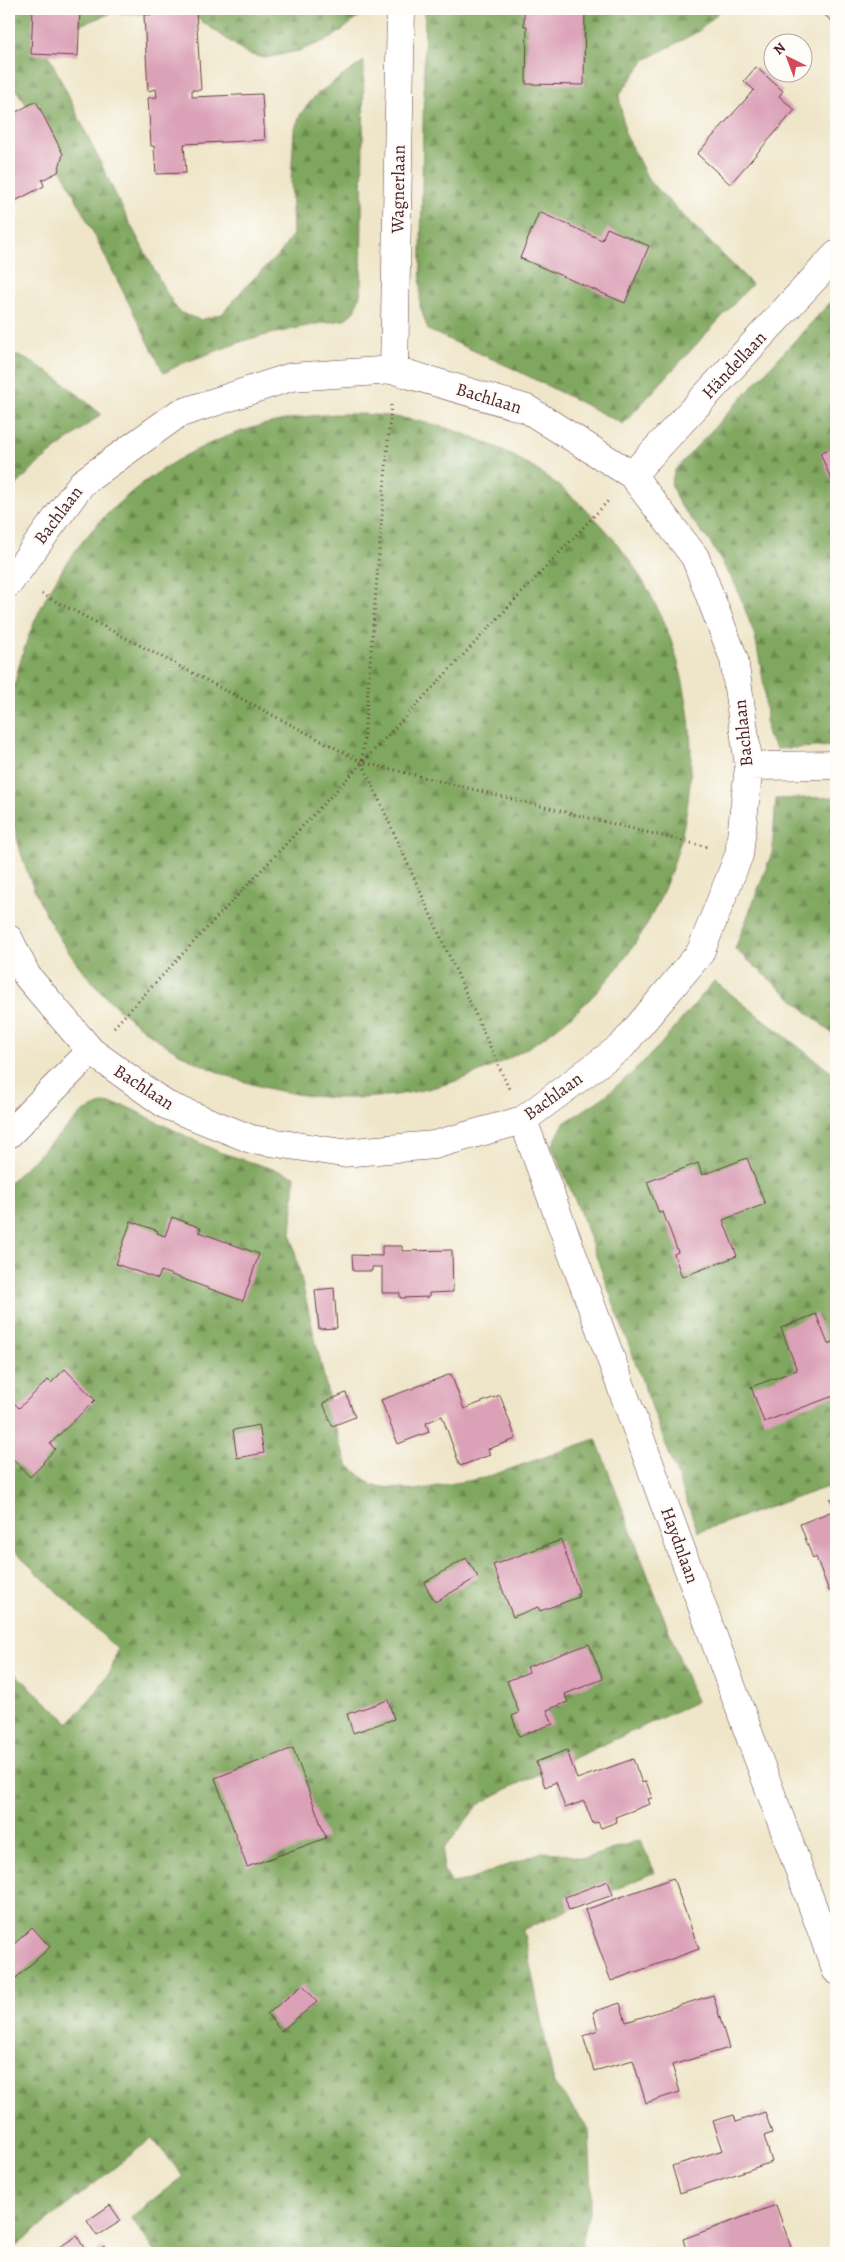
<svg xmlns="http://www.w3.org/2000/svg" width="845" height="2262" font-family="Alegreya,serif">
  <defs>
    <pattern id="forest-firs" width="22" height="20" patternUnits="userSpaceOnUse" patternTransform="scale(1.25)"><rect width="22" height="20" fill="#80a75e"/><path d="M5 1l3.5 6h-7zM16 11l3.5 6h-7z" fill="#6b874e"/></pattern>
  </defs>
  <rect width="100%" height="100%" fill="#fdfcf7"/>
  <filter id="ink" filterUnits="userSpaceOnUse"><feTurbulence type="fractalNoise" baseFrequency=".02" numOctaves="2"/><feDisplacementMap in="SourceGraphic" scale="10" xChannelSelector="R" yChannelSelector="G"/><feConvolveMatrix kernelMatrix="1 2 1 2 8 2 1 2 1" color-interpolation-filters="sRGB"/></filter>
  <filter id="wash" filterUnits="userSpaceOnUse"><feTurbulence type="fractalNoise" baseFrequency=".0096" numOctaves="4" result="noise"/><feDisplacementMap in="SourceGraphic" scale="20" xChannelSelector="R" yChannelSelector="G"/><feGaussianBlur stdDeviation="1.12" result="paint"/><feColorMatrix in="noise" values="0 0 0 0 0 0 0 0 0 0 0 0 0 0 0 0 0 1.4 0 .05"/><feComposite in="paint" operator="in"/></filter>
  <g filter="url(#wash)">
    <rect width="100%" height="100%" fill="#efe6c9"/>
    <path fill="url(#forest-firs)" stroke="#656344" d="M9,9H365V12L332,38L299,51L265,58L248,54L187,11L140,14L112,13L66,30L43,43L127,218L166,292L179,312L200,320L222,314L245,287L281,252L293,234L291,181L294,131L301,113L317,94L364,61L361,291L355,311L344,320L316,324L249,339L181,364L164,373L35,117L9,80Z
      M425,9H722L699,31L645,60L619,95L625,133L649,181L752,284L623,424L514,369L428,330L420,306Z
      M836,296V746L777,749L767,736L764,685L755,636L736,586L710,542L679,504L671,484L675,470Z
      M9,353C44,363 73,391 101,414L34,467L9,493Z
      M7 756a342 342 0 1 1 684 0a342 342 0 1 1-684 0Z
      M836,797V1037L735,949L772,853L776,799Z
      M714,981L836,1076V1484L698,1532L578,1207L552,1146L564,1123L601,1099L631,1074L660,1045Z
      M104,1103L125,1106L219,1152L295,1176L291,1235L340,1446L348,1465L373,1486L415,1490L484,1478L596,1439L696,1702L507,1789L478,1805L444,1849L443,1869L452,1883L469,1880L542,1852L559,1853L584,1859L640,1840L655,1872L523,1930L554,2083L589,2129L592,2198L580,2253H156L131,2217L183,2176L152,2138L9,2251V1668L69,1723L97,1691L112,1668L117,1649L9,1546V1183L83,1112Z"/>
    <g id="blocks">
      <path fill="#dba1b7" d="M33,9H80L78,56L31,54Z
        M524,9H585L584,85L526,84L527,26H524Z
        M818,9H836V25Z
        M196,12L201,90H192V97L262,94L265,140L184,144L186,173L156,174L154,146H151L148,98L157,97L156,89L148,91L144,15Z
        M756,67L783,91L779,96L795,110L730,184L697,154L754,90L744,81Z
        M36,101L63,154L58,172L42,180L44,186L15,201L9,190V116Z
        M539,212L602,240L607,228L649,246L625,303L520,258Z
        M836,446V491L820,453Z
        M747,1158L765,1204L723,1220L737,1256L682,1277L674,1254L678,1252L663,1212L659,1213L647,1182L698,1163L702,1175Z
        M172,1217L201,1228L199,1232L259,1254L243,1301L161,1271L158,1279L116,1264L131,1221L158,1231L157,1233L165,1236Z
        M382,1246H402V1251L452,1250L453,1292L429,1293V1297L400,1298V1293H382V1267H372V1271H353L352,1255L382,1256Z
        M334,1288L337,1328L319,1329L315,1290Z
        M816,1314L828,1344L836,1341V1395L764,1422L751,1387L797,1370L781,1328Z
        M65,1369L95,1400L50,1444L55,1449L43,1462L44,1463L30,1477L9,1455V1398L19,1408L48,1380L51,1383Z
        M451,1374L464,1409L500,1395L516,1439L488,1449L490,1455L460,1466L442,1416L426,1423L429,1432L398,1444L381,1400Z
        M346,1393L355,1417L332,1426L323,1403Z
        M259,1425L264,1453L237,1458L233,1430Z
        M836,1497V1588L829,1591L816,1557L813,1559L800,1524L835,1510L830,1499Z
        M561,1540L579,1592L577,1593L579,1597L540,1611L538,1607L513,1617L493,1565Z
        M466,1558L478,1577L435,1602L424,1583Z
        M589,1644L603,1679L565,1694L568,1702L547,1710L553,1724L519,1736L512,1716L519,1713L507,1681L529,1672L527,1667Z
        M388,1700L394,1719L353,1733L347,1714Z
        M293,1748L326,1838L247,1867L215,1778Z
        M567,1750L577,1779L633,1759L642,1783L646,1781L652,1798L648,1799L650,1804L615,1817L617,1822L601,1828L598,1822L593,1824L584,1801L565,1808L556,1782L545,1787L536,1762Z
        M673,1878L699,1949L611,1981L585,1910Z
        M608,1881L613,1895L569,1910L565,1897Z
        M32,1927L50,1947L16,1978L9,1970V1949Z
        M303,1985L317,2002L281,2031L267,2014Z
        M713,1995L729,2048L672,2065L680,2092L646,2103L633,2060L594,2071L583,2036L598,2030L593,2012L620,2003L626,2022Z
        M765,2112L772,2133L764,2136L772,2162L680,2193L672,2166L723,2150L713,2121L734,2115L736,2122Z
        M110,2205L121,2221L97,2236L87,2221Z
        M776,2205L793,2253H687L683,2239Z
        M77,2236L87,2253H50Z
        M104,2246L106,2253H93L103,2247Z"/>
    </g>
  </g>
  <g filter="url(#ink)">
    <use href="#blocks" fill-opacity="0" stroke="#633d43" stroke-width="1"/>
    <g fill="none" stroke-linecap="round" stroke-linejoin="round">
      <defs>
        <path id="minor" d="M394,370L401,9
          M632,475L836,255
          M9,583L82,483L178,414L291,377L394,370L527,409L632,475L695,557L734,659L749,766L739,855L700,953L622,1046L523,1120L434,1145L342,1153L251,1139L166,1105L91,1051L27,976L9,939
          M749,766L836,765
          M523,1120L836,1970
          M9,1134L91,1051"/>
      </defs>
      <use href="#minor" stroke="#633d43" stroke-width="29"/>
      <path stroke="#633d43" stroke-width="3" stroke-dasharray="1 4" stroke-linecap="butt" d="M391,405L362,762L509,1089
        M42,594L362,762L707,847
        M114,1027L608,501"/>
      <use href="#minor" stroke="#fff" stroke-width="28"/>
    </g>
  </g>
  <g text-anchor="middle" stroke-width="4.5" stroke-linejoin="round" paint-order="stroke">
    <g font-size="18" fill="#4a1f2b" stroke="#fdfcf7">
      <text transform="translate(398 189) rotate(-89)" y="6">Wagnerlaan</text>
      <text transform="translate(734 365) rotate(-47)" y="6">Händellaan</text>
      <text transform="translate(489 398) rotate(17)" y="6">Bachlaan</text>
      <text transform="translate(58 515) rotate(-53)" y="6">Bachlaan</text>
      <text transform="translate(743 733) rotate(-96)" y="6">Bachlaan</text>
      <text transform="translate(144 1087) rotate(33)" y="6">Bachlaan</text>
      <text transform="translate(553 1096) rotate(-36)" y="6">Bachlaan</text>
      <text transform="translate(680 1545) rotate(70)" y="6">Haydnlaan</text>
    </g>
  </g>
  <rect width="845" height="2262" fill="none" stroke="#fdfcf7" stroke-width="30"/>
  <g transform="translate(788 58) rotate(318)"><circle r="24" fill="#fdfcf7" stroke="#b5a4a5"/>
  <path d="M0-4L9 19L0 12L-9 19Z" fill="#d1495b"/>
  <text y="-8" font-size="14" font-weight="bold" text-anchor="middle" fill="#4a1f2b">N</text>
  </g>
</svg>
